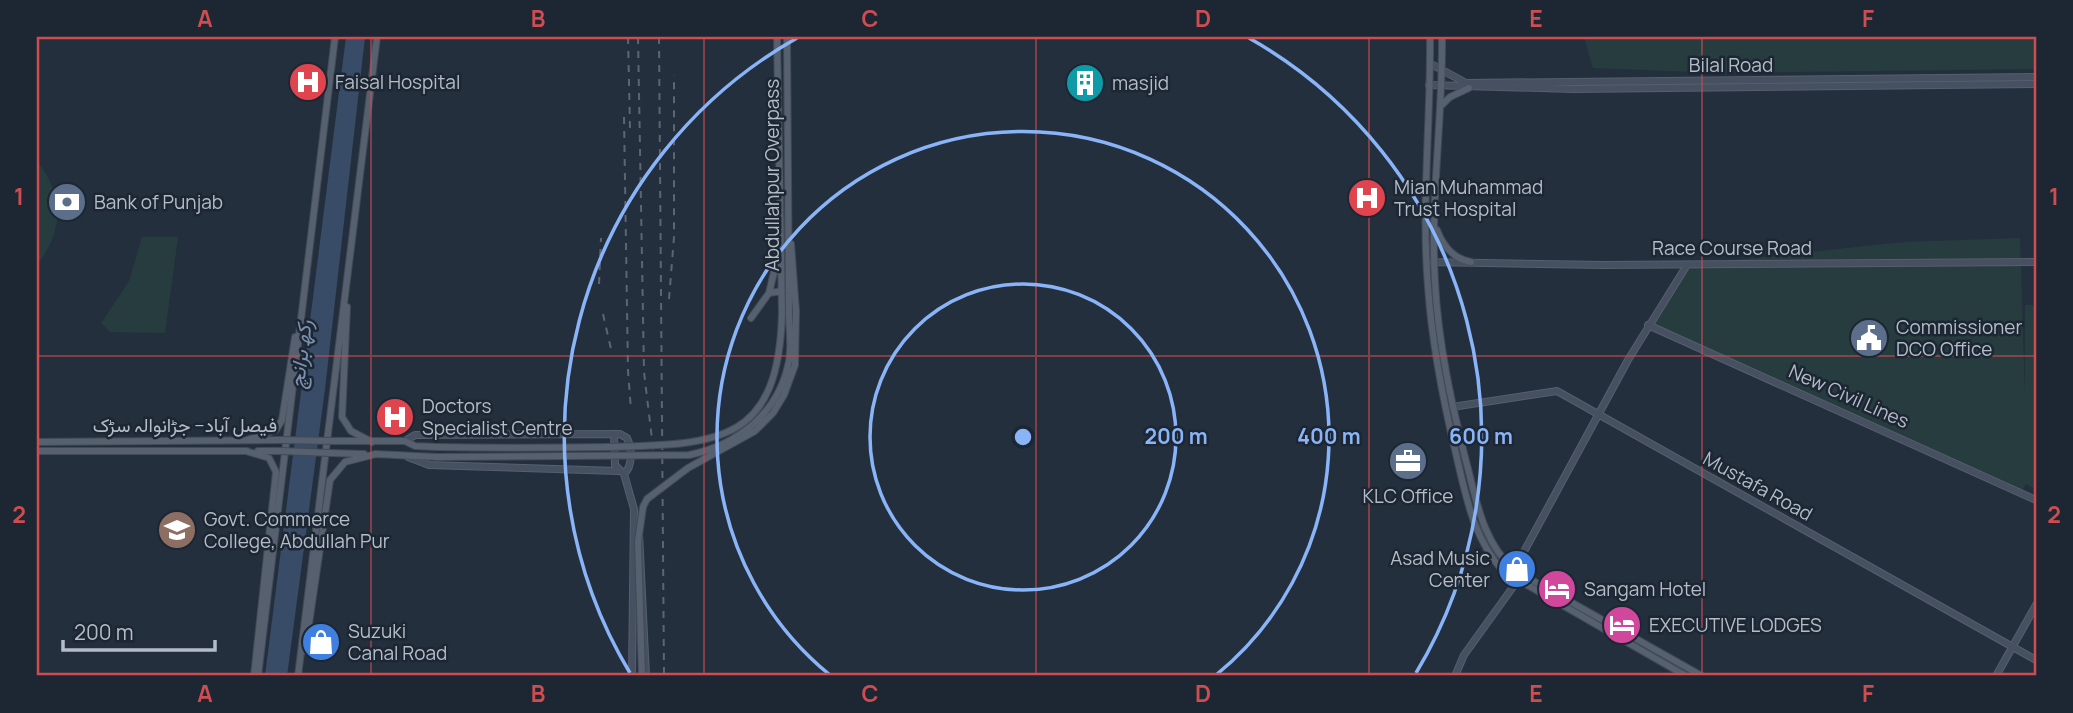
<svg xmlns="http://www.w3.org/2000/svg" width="2073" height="713" font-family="Manrope,Vazirmatn,sans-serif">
  <rect width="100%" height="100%" fill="#242f3e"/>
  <path fill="#263c3f" d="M1584,37H2036V69L1718,73L1593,68Z
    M37,161C65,197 64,229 37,265Z
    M142,237H178L165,333L110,332L101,323L129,281Z
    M2020,238L2025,397V305H2036V489L2026,484L2021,493L1648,325L1687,265L1904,242Z"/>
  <path fill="#394c67" d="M346,37H365L325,389L287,676H265Z"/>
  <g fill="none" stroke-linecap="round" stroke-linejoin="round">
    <defs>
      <path id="secondary" d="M1431,64L1466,83L2036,77
        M1429,85L1574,89L2036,84
        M1427,262L1604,265L2036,262
        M1648,325L2036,500
        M1452,407L1557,391L2036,660
        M614,434L615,465L624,474L634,509L632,676
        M405,441L415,435L620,434L627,438C632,449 633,466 624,474
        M408,457L429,465L618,471
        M639,533L646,676
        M1514,570L1628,360L1687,265
        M1455,676L1464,655L1518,580
        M1996,676L2036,605"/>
      <path id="primary" d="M777,37L782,312
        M787,37L789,312
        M1430,37C1431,120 1421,203 1428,287C1432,343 1443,400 1456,454C1466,496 1473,538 1503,571L1686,676
        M1442,37C1443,118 1430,200 1435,282C1438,343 1452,406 1467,465C1477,503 1483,542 1514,570L1702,676
        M1442,105L1450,97L1469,88
        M1437,230C1443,246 1454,259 1471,262
        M791,244L796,311
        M769,293L780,247
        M347,307L342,417L351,431L372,442
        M751,318L769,293L782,291
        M247,440L276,430L282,420L295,337
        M334,441H405L415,446L437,447
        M37,442L281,440
        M37,451H247
        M246,451L269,458L276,472L254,676
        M258,451H280
        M331,453L364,454
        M375,454L437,457
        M305,651L330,480L345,462L376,454
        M258,676L335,37
        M298,676L377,37"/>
    </defs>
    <use href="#secondary" stroke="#565f6c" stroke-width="8"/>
    <use href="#primary" stroke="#414a57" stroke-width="8"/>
    <use href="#secondary" stroke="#465061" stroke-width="6"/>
    <use href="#primary" stroke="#56606e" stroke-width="6"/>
    <path stroke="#5a6575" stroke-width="2" stroke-dasharray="7 7" stroke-linecap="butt" d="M628,37L630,128
      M638,37L644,372L654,456
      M659,37L664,676
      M624,117L628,371L631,410
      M599,284L601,238
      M669,299L674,237V75
      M603,314L611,349"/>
    <defs>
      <path id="primary-bridge" d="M281,440L334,441
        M437,447C494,448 551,448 608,447C719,444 779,444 782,312
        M280,451L331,453
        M437,457L689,455C738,445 779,413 789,361C792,346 789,328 789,312
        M642,676L638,542L643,507L647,499L688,468L755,431L773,413L784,395L795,365L796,311"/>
    </defs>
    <use href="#primary-bridge" stroke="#414a57" stroke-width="8" stroke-linecap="butt"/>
    <use href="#primary-bridge" stroke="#56606e" stroke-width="6"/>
  </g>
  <path fill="none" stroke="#ce4d50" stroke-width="2" stroke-opacity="0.55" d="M371,37V676M704,37V676M1036,37V676M1369,37V676M1702,37V676M37,356H2036"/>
  <g fill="none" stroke="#8ab4f8" stroke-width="3.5">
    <circle cx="1023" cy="437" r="153"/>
    <path d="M830 675A306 306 0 1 1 1216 675"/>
    <path d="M630 673A458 458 0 0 1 797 38M1249 38A458 458 0 0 1 1416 673"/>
  </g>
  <defs>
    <symbol id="hospital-disc" viewBox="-11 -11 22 22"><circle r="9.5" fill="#e0444e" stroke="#1d2633"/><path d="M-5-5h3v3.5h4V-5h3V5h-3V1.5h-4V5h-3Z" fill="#fff"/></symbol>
    <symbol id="building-disc" viewBox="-11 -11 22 22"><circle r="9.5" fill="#0f9aa8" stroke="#1d2633"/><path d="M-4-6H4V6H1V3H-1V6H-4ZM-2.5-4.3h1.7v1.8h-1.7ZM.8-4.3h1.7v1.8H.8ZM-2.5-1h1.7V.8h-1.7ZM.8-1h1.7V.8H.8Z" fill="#fff"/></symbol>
    <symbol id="bank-disc" viewBox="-11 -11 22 22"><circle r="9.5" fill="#5c6f8a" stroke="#1d2633"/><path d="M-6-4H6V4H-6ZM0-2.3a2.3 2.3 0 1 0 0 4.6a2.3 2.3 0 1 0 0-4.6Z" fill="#fff"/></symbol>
    <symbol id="civic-disc" viewBox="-11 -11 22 22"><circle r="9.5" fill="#5c6f8a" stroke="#1d2633"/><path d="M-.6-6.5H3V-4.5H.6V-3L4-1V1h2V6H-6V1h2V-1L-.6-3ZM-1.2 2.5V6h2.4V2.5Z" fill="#fff"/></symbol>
    <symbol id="office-disc" viewBox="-11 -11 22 22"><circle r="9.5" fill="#5c6f8a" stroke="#1d2633"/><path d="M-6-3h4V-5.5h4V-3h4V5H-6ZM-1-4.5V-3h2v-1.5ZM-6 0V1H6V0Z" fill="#fff"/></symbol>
    <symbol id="university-disc" viewBox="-11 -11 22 22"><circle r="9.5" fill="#8d6e63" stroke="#1d2633"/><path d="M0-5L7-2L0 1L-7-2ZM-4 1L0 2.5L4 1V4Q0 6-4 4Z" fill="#fff"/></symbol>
    <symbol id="shop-disc" viewBox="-11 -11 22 22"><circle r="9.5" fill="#3f7fe0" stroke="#1d2633"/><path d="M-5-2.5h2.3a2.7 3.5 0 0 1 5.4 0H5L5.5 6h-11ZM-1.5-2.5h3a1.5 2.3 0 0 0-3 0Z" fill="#fff"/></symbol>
    <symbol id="hotel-disc" viewBox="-11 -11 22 22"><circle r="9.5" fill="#d1479c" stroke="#1d2633"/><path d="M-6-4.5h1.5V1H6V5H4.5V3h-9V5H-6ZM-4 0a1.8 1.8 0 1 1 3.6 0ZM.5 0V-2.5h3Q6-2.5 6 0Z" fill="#fff"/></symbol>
  </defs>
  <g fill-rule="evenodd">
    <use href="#hospital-disc" x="286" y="60" width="44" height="44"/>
    <use href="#building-disc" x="1063" y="61" width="44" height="44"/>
    <use href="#hospital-disc" x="1345" y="176" width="44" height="44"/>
    <use href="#bank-disc" x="45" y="180" width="44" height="44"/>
    <use href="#civic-disc" x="1847" y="316" width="44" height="44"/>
    <use href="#hospital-disc" x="373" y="395" width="44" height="44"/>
    <use href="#office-disc" x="1386" y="439" width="44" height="44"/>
    <use href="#university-disc" x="155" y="508" width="44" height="44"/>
    <use href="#shop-disc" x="1495" y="547" width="44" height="44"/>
    <use href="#hotel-disc" x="1535" y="567" width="44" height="44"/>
    <use href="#hotel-disc" x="1600" y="603" width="44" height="44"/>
    <use href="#shop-disc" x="299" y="620" width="44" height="44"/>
  </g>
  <g text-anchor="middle" stroke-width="5" stroke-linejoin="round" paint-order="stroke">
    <g font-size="19" fill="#b4bcc9" stroke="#1d2633">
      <text x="1731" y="72">Bilal Road</text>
      <text transform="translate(772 175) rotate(-90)" y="7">Abdullahpur Overpass</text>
      <text x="1732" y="255">Race Course Road</text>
      <text transform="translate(1849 396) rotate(24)" y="7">New Civil Lines</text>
      <text x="185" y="432">فیصل آباد– جڑانوالہ سڑک</text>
      <text transform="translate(1758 486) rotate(29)" y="7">Mustafa Road</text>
    </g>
    <g font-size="19" fill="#b4bcc9" stroke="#1d2633" text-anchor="start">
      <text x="335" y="89">Faisal Hospital</text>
      <text x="1112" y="90">masjid</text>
      <text x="1394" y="194">Mian Muhammad<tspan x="1394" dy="22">Trust Hospital</tspan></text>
      <text x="94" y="209">Bank of Punjab</text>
      <text x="1896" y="334">Commissioner<tspan x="1896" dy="22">DCO Office</tspan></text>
      <text x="422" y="413">Doctors<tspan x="422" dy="22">Specialist Centre</tspan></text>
      <text x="1408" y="503" text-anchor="middle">KLC Office</text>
      <text x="204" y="526">Govt. Commerce<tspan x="204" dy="22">College, Abdullah Pur</tspan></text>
      <text x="1490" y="565" text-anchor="end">Asad Music<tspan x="1490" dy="22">Center</tspan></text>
      <text x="1584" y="596">Sangam Hotel</text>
      <text x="1649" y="632">EXECUTIVE LODGES</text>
      <text x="348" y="638">Suzuki<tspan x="348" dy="22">Canal Road</tspan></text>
    </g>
    <g font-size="21" font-style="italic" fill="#7c92b1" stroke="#1d2633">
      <text transform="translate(301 354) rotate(-83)" y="7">رکھ برانچ</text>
    </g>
  </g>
  <circle cx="1023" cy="437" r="10" fill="#8ab4f8" stroke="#1d2633" stroke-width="3.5"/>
  <g font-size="21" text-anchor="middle" font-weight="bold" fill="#8ab4f8" stroke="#1d2633" stroke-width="5" stroke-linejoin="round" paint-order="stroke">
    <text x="1176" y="444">200 m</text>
    <text x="1329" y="444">400 m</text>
    <text x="1481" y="444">600 m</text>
  </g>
  <rect width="2073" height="713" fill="none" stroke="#1d2633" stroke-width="77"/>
  <path d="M63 640v10h152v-10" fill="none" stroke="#b4bcc9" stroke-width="3.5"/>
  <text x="74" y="640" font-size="21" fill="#b4bcc9" stroke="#1d2633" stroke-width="5" paint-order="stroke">200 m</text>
  <rect x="38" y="38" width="1997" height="636" fill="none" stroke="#ce4d50" stroke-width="2.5"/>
  <g font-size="23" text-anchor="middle" font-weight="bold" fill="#ce4d50">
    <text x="205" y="27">A</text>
    <text x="538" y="27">B</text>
    <text x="870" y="27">C</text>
    <text x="1203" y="27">D</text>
    <text x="1536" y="27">E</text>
    <text x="1868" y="27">F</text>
    <text x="19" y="205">1</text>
    <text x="2054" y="205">1</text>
    <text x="19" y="523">2</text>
    <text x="2054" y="523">2</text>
    <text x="205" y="702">A</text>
    <text x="538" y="702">B</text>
    <text x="870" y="702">C</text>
    <text x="1203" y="702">D</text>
    <text x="1536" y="702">E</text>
    <text x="1868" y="702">F</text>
  </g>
</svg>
